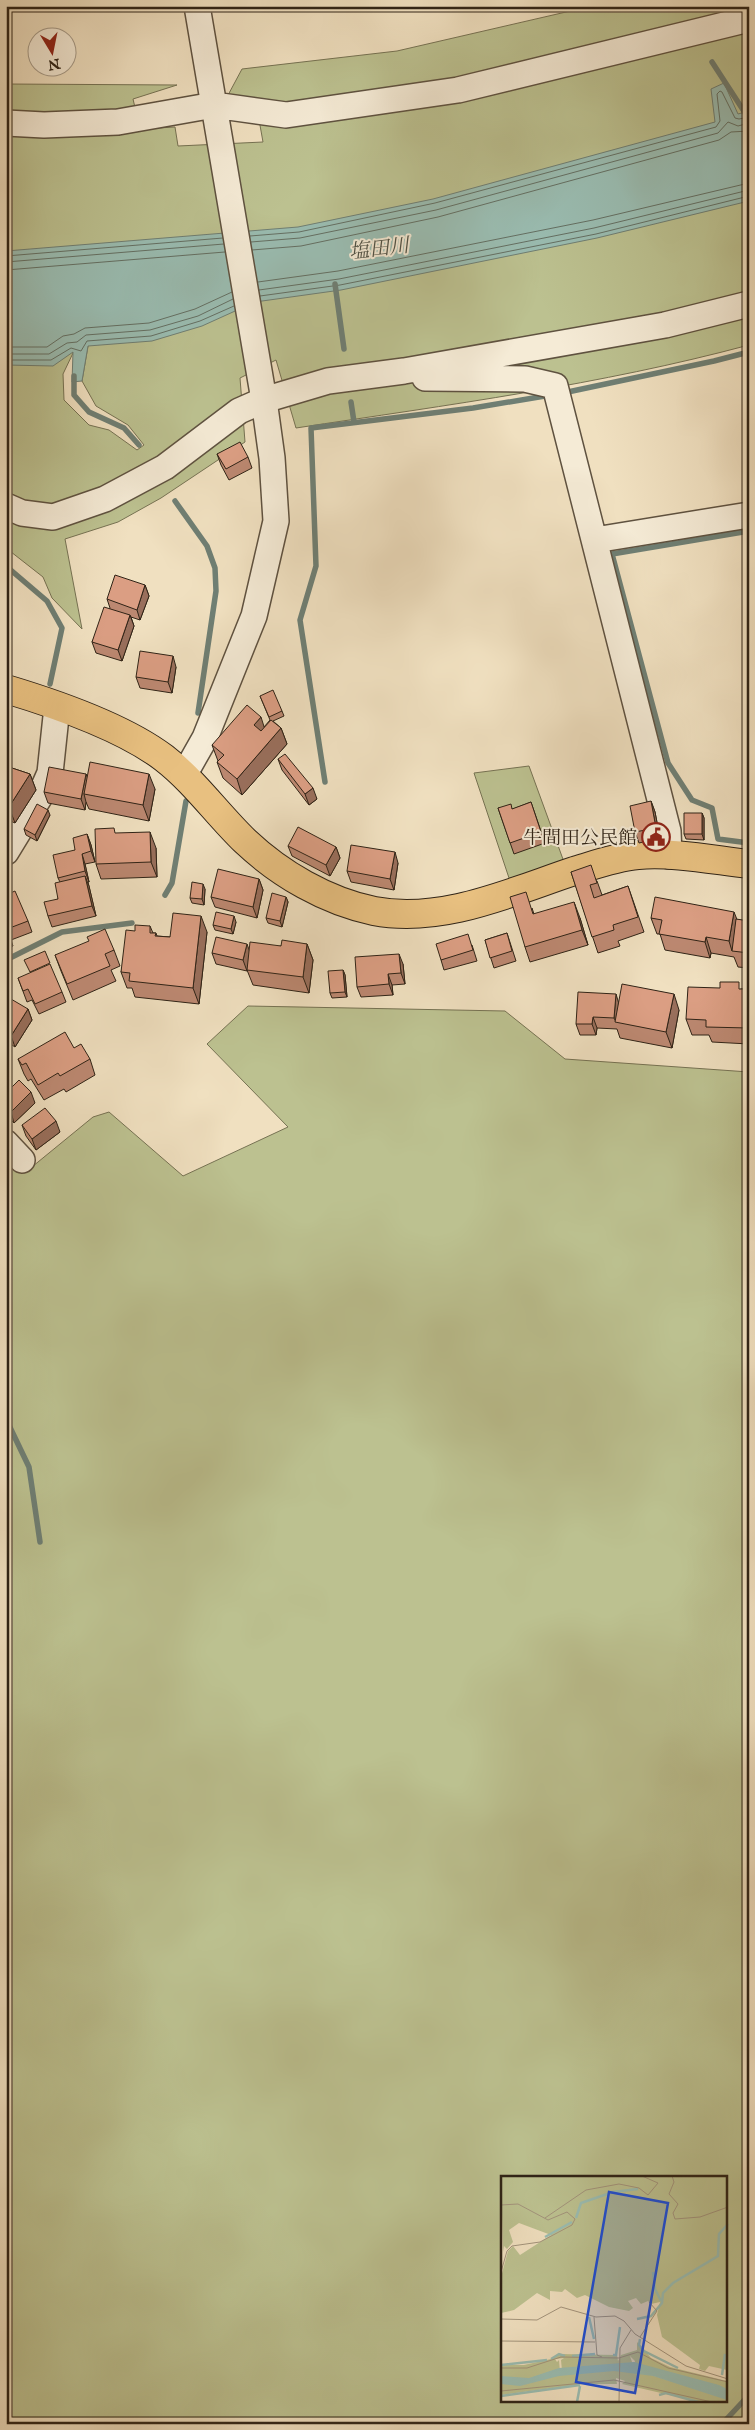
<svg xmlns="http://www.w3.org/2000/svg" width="755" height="2430" font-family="'IM FELL English','Noto Serif JP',serif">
  <rect width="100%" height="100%" fill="#f0e0c0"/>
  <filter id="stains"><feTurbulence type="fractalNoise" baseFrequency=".004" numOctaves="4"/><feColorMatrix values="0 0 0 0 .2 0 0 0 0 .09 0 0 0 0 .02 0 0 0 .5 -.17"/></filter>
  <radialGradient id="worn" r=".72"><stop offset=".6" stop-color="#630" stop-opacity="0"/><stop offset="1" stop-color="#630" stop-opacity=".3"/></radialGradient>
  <path fill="#bcc190" stroke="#767253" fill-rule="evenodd" d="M592,6H749V149L6,292V84L177,85L133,99L140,129L175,127L178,146L263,142L256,103L227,97L242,69L397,51Z
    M749,180V345C600,385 448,405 296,428L276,360L240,378L245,442L161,498L118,522L65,539L82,629L52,598L43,577L6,548V332L74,351L63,374L64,400L89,425L109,430L137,450L144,445L128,425L96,406L82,381L88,346L80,335Z
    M529,766L564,862L510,881L474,773Z
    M248,1006L505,1011L565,1059L749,1072V2424H6V1153L27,1171L93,1117L109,1112L183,1176L288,1127L207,1044ZM502,2178H726V2401H502Z"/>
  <path fill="#9abdb2" stroke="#6f7f74" d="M724,83L738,114L749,111V201L597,238L341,290L255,302L202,326L152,341L88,346L82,381L72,382L73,352L53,366L6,365V251L298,227L433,199L715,122L711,89Z"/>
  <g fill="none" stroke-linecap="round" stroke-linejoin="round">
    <path stroke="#647064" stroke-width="1" d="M250,236L299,232L435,203L716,127L720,121L717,94L720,91L722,92L735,118L739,119L749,117
      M251,242L300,238L436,210L718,133L728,122L738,126L749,123
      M252,250L301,246L438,217L719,140L731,132L749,131
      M6,256L223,238
      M6,262L224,244
      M6,270L225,252
      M258,282L338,271L593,220L749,183
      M259,290L339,279L594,228L749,190
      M260,296L340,285L596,234L749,196
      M6,347H47L63,336L74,334L85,328L149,323L195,309L232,292
      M6,354H49L67,343L77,342L86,335L150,330L198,316L233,299
      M6,360H51L71,348L81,351L87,341L151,336L200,321L234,306"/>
    <path stroke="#6f7f74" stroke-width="5.5" d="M712,62L749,119
      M335,284L344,349
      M74,376V395L89,412L124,428L139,445
      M563,393L714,361L749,352
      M351,402L354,422
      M175,501L207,546L215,568L216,591L198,713
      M749,531L612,554L668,763L692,800L712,808L718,839L749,843
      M6,566L47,601L62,628L50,684
      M325,782L300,620L316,566L311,428L473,408L551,395
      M165,895L172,883L186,801
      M6,960L62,932L132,923
      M6,1419L29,1467L40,1542
      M722,2424L749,2395"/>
    <defs>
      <path id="minor" d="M6,123L44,125L118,122L214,105L286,115L458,90L749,19
        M425,378L525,379L555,386L668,831L669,856
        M6,506L22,513L53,517L105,499L165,467L239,411L264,400L328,381L404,371L665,325L749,304
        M595,540L749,515
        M184,775L205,738L254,616L276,521L272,458L264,400L197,6
        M6,852L39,798L50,773L57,707
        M6,1143L22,1160"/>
      <path id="major" d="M6,689C56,704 123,727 164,758C195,782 217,814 245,841C280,874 326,901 374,911C442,924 511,892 574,871C594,865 616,857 638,855C674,852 713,860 749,864"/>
    </defs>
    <use href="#minor" stroke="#5f5240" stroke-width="28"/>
    <use href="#major" stroke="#2f2316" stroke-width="30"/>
    <use href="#minor" stroke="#f5ebd6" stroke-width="25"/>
    <use href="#major" stroke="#e8c080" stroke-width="28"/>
  </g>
  <path fill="#bc8871" stroke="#2f2316" d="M217,454L248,457L252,468L229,480L221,465Z
    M145,585L149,596L140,620L131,617L134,626L122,661L96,653L92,642L110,608L107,599Z
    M176,667L172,693L140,688L136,677Z
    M260,696L282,711L284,716L273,721L281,728L287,744L242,795L223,778L217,762L218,761L212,745L264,727L270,720Z
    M278,759L317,799L309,805L282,770Z
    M6,766L30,774L36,790L15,823L6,819Z
    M86,774L87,776L155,789L149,821L89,809L86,802L85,810L48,803L44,792Z
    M651,801L655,812L660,838L639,843L635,832Z
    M531,802L545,843L514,854L498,808L513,809Z
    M702,813L704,818V840L686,839L684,834Z
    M50,815L37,841L26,835L24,829Z
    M87,834L91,845L95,862L85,864L89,882H88L96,916L52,927L48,916L58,899L60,882L58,878L75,850Z
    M288,846L336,847L340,858L330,876L292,856Z
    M156,848L157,877L101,879L96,864Z
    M398,863L394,890L351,882L347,871Z
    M571,872L597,881L602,895L628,886L644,932L618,941L620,946L598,953Z
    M259,879L263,890L257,918L215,907L211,897Z
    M205,889L204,905L192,903L190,898Z
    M6,895L28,921L32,932L11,940L13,946L6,949Z
    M286,897L288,902L282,927L268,923L266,918Z
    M532,908L534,914L580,918L588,945L530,962L525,947Z
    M651,918L737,920L749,921V968L738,967L734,957L711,953L710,958L665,950L660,934H657Z
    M236,922L233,934L215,930L213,925Z
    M150,926L153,933H156L157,936L170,937L207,932L199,1004L135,997L132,988H127L121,972L135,931Z
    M507,933L516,961L494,968L485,940Z
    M307,944L313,960L309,993L253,985L247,970V971L216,964L212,953L249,951L281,946Z
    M472,945L477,961L444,970L441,960Z
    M114,950L120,966L111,970L116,981L73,1000L61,971L55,955Z
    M403,964L405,984L392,985L393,995L361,997L357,987Z
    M343,970L345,975L347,997L332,998L330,993Z
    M18,978L62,992L66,1002L39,1014L32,1000L27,1002Z
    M741,989H749V1044L712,1042L709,1035H692L686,1019Z
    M619,1002L679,1010L672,1048L620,1038L617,1029L597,1028L596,1035H580L576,1024Z
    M6,1006L28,1009L32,1020L15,1047L6,1041Z
    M74,1048L90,1059L95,1075L66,1092L64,1089L44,1100L31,1079L28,1081L24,1074L18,1059Z
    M6,1093L35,1103L14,1123L6,1115Z
    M22,1125L60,1132L36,1150L26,1136Z"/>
  <path fill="#996f5c" stroke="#2f2316" d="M145,585L149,596L140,620L137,610Z
    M130,615L134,626L122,661L118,650Z
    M173,656L176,667L172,693L168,682Z
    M261,717L266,733L260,740L254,725Z
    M281,728L287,744L242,795L237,779Z
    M30,774L36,790L15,823L9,807Z
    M86,774L90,784L84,794L86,802L85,810L81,799Z
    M149,774L155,789L149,821L143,805Z
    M313,788L317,799L309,805L305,794Z
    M651,801L655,812L660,838L656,828Z
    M48,810L50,815L37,841L35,835Z
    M702,813L704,818V840L702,834Z
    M150,832L156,848L157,877L151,862Z
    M87,834L91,845L95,862L91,851Z
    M336,847L340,858L330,876L326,865Z
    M395,852L398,863L394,890L390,879Z
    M82,854L85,864L89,882L85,871Z
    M85,876L89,886L96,916L92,906Z
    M259,879L263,890L257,918L253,907Z
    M203,884L205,889L204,905L202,899Z
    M286,897L288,902L282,927L280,921Z
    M574,902L580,918L588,945L582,930Z
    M734,912L740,927L732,951L729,941Z
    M201,916L207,932L199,1004L193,988Z
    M234,916L236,922L233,934L231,929Z
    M706,937L711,953L710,958L705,942Z
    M247,944L251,955L247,971L243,960Z
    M307,944L313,960L309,993L303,977Z
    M399,954L403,964L405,984L401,973Z
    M343,970L345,975L347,997L345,992Z
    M388,974L392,985L393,995L389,984Z
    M616,994L619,1004L616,1022L614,1018Z
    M674,994L679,1010L672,1048L666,1032Z
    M28,1009L32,1020L15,1047L11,1036Z
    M593,1017L597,1028L596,1035L592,1024Z
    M9,1046L11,1052L6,1060V1051Z
    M31,1092L35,1103L14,1123L11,1112Z
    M56,1121L60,1132L36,1150L32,1139Z"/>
  <path fill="#db9e83" stroke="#2f2316" d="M240,442L248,457L226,469L217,454Z
    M115,575L145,585L137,610L107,599Z
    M104,607L130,615L118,650L92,642Z
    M140,651L173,656L168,682L136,677Z
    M273,690L282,711L269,717L260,696Z
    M247,705L261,717L254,725L261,731L271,720L281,728L237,779L217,762L224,755L212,745Z
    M285,754L313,788L305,794L278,759Z
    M90,762L149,774L143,805L84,794Z
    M6,766L30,774L9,807L6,806Z
    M49,767L86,774L81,799L44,792Z
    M651,801L656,828L635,832L630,806Z
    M531,802L541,832L510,843L498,808L511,804L512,809Z
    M37,804L48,810L35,835L24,829Z
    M684,813H702V834H684Z
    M298,827L336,847L326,865L288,846Z
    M114,828L115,833L150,832L151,862L96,864L95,829Z
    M87,834L91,851L82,854L85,871L58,878L53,855L75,850L73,838Z
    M351,845L395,852L390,879L347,871Z
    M591,865L597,883L590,885L594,898L628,886L638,917L613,925L614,930L592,937L571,872Z
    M218,869L259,879L253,907L211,897Z
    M85,876L92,906L48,916L44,902L58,899L55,883Z
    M192,882L203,884L202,899L190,898Z
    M15,891L28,921L7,929L9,935L6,936V895Z
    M526,892L533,914L574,902L582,930L525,947L510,897Z
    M272,893L286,897L280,921L266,918Z
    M655,897L734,912L729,941L706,937L705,942L659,934L662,920L651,918Z
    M216,912L234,916L231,929L213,925Z
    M173,913L201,916L193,988L129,981L130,973L121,972L126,930L135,931V925L150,926V933H156L155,936L170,937Z
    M736,919L749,921V953L732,951Z
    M105,929L114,950L105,954L110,966L67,984L55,955L89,941L87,937Z
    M507,933L512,951L490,958L485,940Z
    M468,934L473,950L441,960L436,944Z
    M216,937L247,944L243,960L212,953Z
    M282,940L307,944L303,977L247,970L250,942L281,946Z
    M45,951L50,963L30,972L24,960Z
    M399,954L401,973L388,974L389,984L357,987L355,957Z
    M50,964L62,992L35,1004L28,989L23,991L18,978Z
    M343,970L345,992L330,993L328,971Z
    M720,982H739V989H749V1028L706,1027V1020L686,1019L688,987L720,988Z
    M622,984L674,994L666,1032L615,1022Z
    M578,992L616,994L614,1018L593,1017L592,1024H576Z
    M11,999L28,1009L11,1036L6,1033V1006Z
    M65,1032L74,1048L81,1044L90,1059L60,1076L58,1073L38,1085L26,1063L22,1065L18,1059Z
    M6,1044L9,1046L6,1051Z
    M19,1080L31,1092L11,1112L6,1108V1093Z
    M45,1108L56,1121L32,1139L22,1125Z"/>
  <defs>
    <symbol id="civic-ring" viewBox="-11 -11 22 22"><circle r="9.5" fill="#f5ebd6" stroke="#8f2418" stroke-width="1.5"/><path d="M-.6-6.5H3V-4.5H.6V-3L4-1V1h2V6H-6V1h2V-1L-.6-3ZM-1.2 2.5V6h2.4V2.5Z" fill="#8f2418"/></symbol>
  </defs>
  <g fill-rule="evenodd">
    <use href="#civic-ring" x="640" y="821" width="32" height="32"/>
  </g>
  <g text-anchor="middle" stroke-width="4" stroke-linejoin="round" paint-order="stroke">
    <g font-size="19" fill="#2f2316" stroke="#f5ebd6" text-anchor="end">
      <text x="637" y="844">牛間田公民館</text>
    </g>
    <g font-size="20" font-style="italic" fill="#4f5145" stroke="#f5ebd6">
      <text transform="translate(379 248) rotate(-7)" y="7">塩田川</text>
    </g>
  </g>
  <g transform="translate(501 2176)">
    <rect width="226" height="226" fill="#f0e0c0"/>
    <path d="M0,0H226V194L208,190L204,195L198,193L199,189L161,161L156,139L159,126L150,128L147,125L140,128L135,122L127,125L132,132L128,135L108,131L84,119L76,122L64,113L61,116L49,115V124L36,117L13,134L0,137V101L7,75L12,70L19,79L50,59L18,47L8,54L12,66L6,73L3,70L2,76ZM136,166L150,182L169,191L226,205V218L133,188L134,185L129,180L132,189L61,195L60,184L63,182L54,183L56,186L58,184L59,196L35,203H0V189H23L50,183L58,178L116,179L117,185L120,179L136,174ZM130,193L226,222L227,226H199L121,208L124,205L115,202L116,208H82L0,219V205L9,207L61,197Z" fill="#bcc190"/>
    <path d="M133,186L218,209L226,213V224L152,200L113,195L58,200L19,210L0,208V200L28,202L58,192Z" fill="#9abdb2"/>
    <path fill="none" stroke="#9abdb2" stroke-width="2.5" d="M75,42L80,27L112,16L137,13M44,61L71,46M152,96L154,113L160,125M88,141L93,163M136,143L150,140L161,127L162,117L172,107L217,80L218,58L227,48M139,163L138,169L143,175L177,192M112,179H115L119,151M71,180L94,178M50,183L58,178L64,180M0,189L46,184M221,199L224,178M158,219L165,217L197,226M0,220L79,209M76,226L79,210"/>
    <path fill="none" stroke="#a3947c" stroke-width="1" d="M171,0L173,6L168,18L177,28L172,37L174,43L199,41L227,31M0,29L17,28L47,44L66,36L74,43L71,49L39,66L11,70L6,75L0,96M44,42L85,14L118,8L138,12L147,19L157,7L141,0M93,141L96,179L101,181M0,143L36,144L60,131L95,141L114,140L123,145L134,158L185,190L227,203M139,161L156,135L148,126M0,165L94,166M0,192H26L60,181L118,182L137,176L167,192L227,206M0,215L113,204L211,226M118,226L119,172L130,154"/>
    <path fill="#1d4ed8" fill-opacity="0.15" stroke="#1d4ed8" stroke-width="2.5" d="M108,16L167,27L134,217L75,206Z"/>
    <rect width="226" height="226" fill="none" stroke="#2f2316" stroke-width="2.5"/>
  </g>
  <rect width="755" height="2430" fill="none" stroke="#f0e0c0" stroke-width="25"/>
  <rect x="8" y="8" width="740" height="2415" fill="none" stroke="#2f2316" stroke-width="2.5"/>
  <rect x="12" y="12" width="730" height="2405" fill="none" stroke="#2f2316"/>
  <g transform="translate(52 52) rotate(170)"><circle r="24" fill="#f5ebd6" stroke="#a69b89"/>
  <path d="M0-4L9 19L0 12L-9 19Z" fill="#8f2418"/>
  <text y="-8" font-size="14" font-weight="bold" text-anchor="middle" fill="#2f2316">N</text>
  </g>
  <rect width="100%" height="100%" filter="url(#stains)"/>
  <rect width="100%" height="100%" fill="url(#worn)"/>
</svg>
